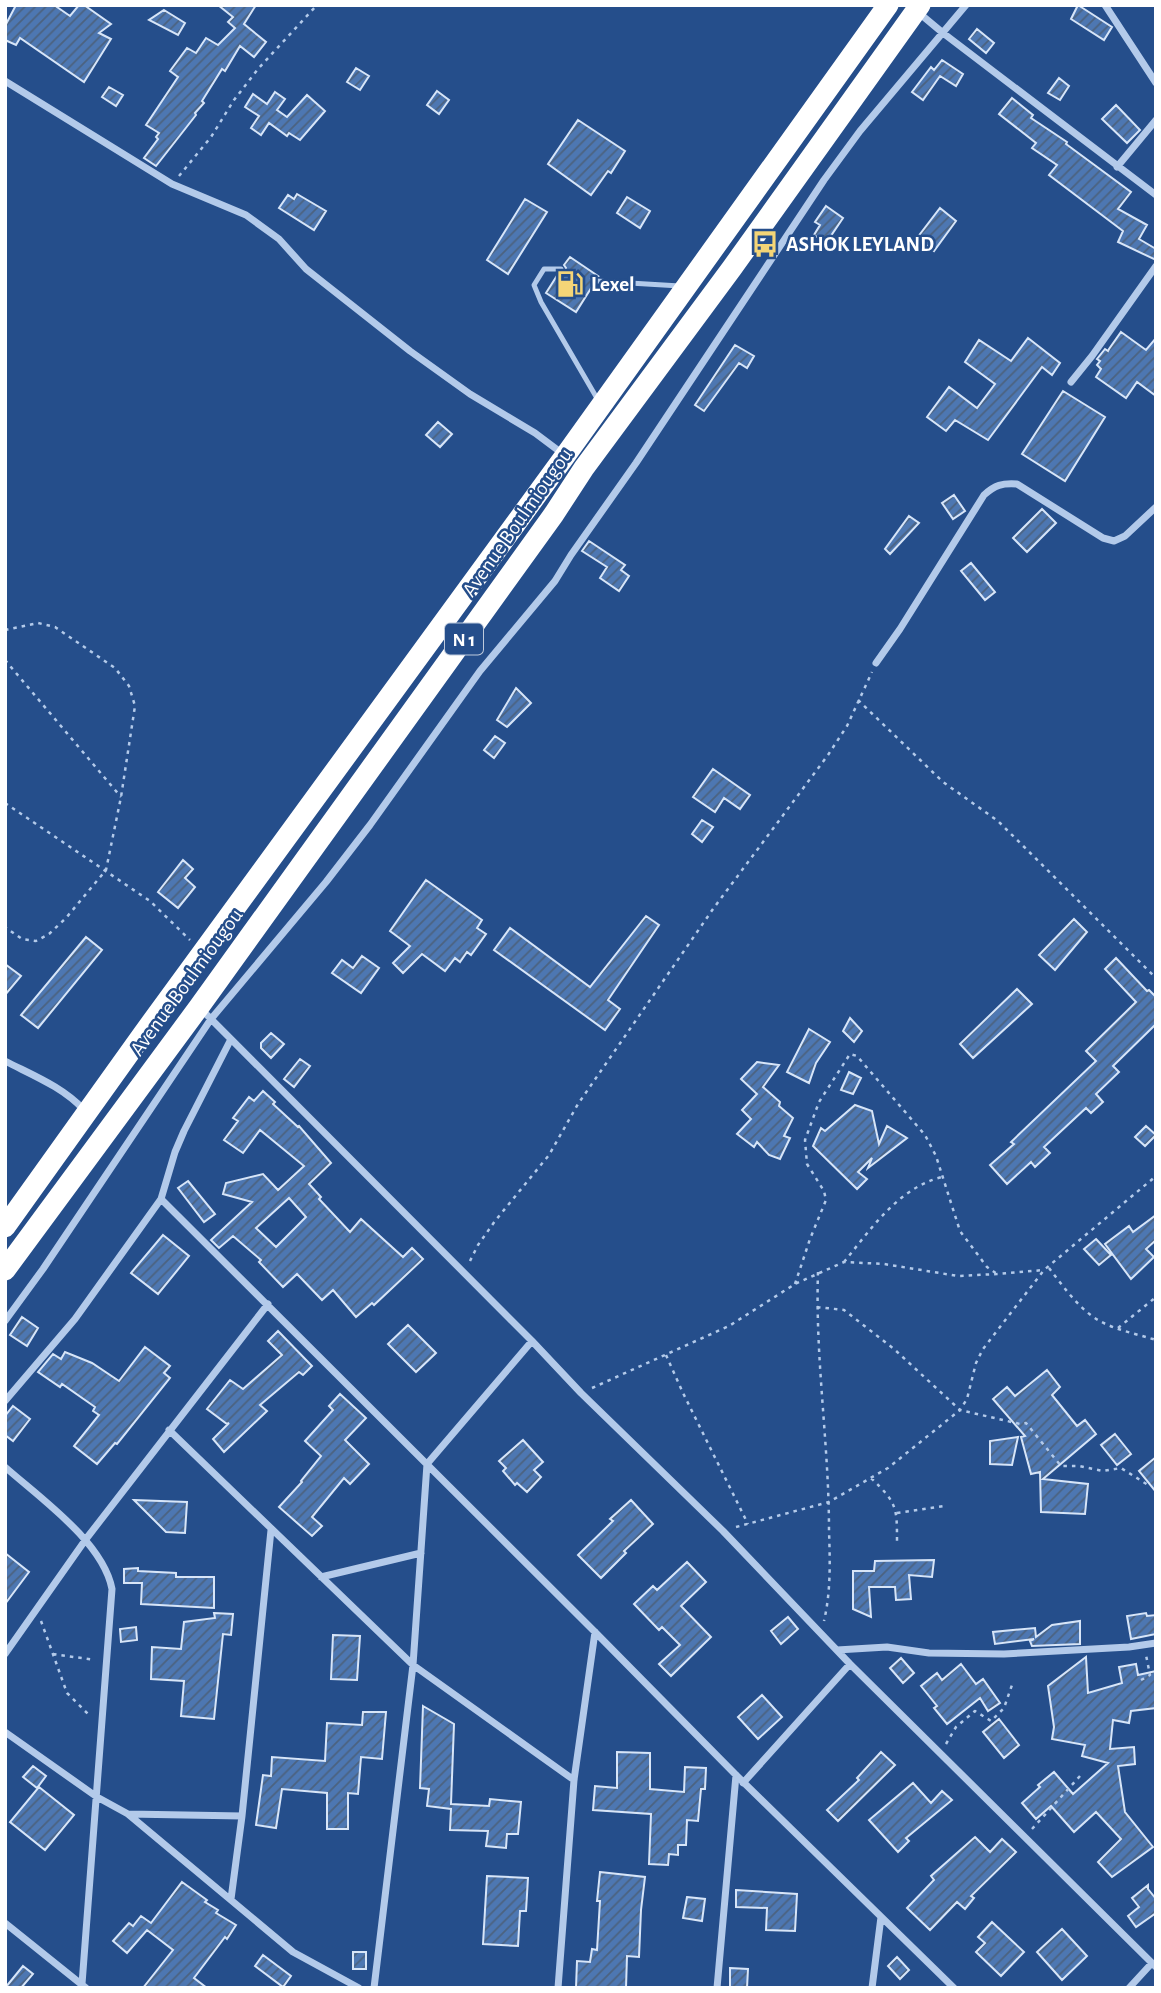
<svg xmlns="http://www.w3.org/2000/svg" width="1161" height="1993" font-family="'Alegreya Sans',sans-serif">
  <defs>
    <pattern id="building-hatch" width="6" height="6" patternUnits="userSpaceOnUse" patternTransform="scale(1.75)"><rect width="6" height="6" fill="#4d77b2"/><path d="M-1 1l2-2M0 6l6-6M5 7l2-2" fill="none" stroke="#4c627f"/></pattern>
  </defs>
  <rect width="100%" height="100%" fill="#254e8b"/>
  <path fill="url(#building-hatch)" stroke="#d7e5f8" stroke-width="2" fill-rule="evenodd" d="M16,5H54L70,16L79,5H84L111,24L99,33L111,39L84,82L20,38L16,45L5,40V26Z
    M218,5H256L244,24L266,42L254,57L240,46L225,71L222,69L202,101L204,103L195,113L196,115L156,166L144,158L158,139L156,137L159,133L146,125L178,77L170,71L187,48L196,53L206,38L218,45L235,28L228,22L233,17Z
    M1078,5L1112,27L1104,40L1071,19Z
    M164,10L185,23L178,35L149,20Z
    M977,29L994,43L986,53L969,39Z
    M942,60L963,74L956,86L940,76L923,100L912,92L931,67L934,70Z
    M356,68L369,76L360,90L347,82Z
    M1059,78L1069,86L1060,100L1048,93Z
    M109,87L123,95L116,106L102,97Z
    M437,91L449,100L439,114L427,105Z
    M275,92L285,99L277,110L287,117L307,95L325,111L300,140L289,133L287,136L269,123L261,135L251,128L259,116L245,107L253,94L267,104Z
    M1012,98L1033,115L1031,118L1067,142L1066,144L1131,192L1118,209L1147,225L1139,239L1156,249V260L1118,242L1123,231L1049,175L1057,165L1032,148L1036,143L999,114Z
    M1116,105L1140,130L1127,143L1102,119Z
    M578,120L625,151L611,173L608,171L591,195L548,164Z
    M297,194L326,211L314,230L279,208L288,195L294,199Z
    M627,197L650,211L640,228L617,213Z
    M525,199L547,212L508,274L487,260Z
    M826,206L843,218L826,243L814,235L820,225L815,222Z
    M940,208L956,221L934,251L917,238Z
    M570,257L598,276L591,279L593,285L576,312L546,293L558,274L565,272L566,268L564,265Z
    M1121,332L1146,350L1156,338V396L1137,382L1126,398L1096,377L1101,369L1097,365L1100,361L1097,359L1105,349L1108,351L1109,349Z
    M1028,338L1060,363L1052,375L1042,367L988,440L955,420L946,431L927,417L949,387L977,408L995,384L965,362L979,340L1011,361Z
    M735,345L754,356L747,368L739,363L704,411L695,405Z
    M1063,391L1105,417L1065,481L1022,454Z
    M438,422L452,434L440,447L426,435Z
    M954,495L965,511L953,519L942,503Z
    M1042,509L1056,523L1027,552L1013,538Z
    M909,516L919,523L890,554L885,549Z
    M589,541L625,565L621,570L629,576L619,591L600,578L607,567L582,551Z
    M971,563L995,592L985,600L961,571Z
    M516,688L531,703L507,727L497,720Z
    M495,736L505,743L494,758L484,750Z
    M713,769L750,795L740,809L724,798L715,812L693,797Z
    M702,820L713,827L702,842L692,834Z
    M183,860L193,869L185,878L195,887L178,908L158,892Z
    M426,880L482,920L477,928L486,934L471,955L467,952L460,962L455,958L445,971L422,954L403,973L393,963L410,946L390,931Z
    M646,916L659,925L608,1000L620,1009L605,1030L494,950L510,928L590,987Z
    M1074,919L1087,932L1055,970L1039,955Z
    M86,937L102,950L38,1028L21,1015Z
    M362,956L379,968L361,993L332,973L342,960L353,968Z
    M1116,958L1147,991L1149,990L1156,997V1024L1113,1066L1119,1072L1096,1094L1103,1102L1091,1113L1086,1108L1044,1147L1050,1153L1035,1167L1031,1162L1007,1184L990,1165L1014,1144L1011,1142L1096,1061L1086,1051L1136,1002L1105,969Z
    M5,964L21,976L5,995Z
    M1017,989L1032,1004L973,1058L960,1044Z
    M850,1018L862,1031L854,1042L843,1031Z
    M809,1029L830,1042L816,1063L809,1083L787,1072Z
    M271,1033L284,1044L271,1058L261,1048V1043Z
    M300,1059L310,1066L294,1087L284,1079Z
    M757,1062L779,1065L763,1087L780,1102L779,1106L793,1118L784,1136L790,1138L780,1159L769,1155L757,1142L754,1147L737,1134L751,1119L742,1110L757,1094L741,1079Z
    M849,1072L861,1078L853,1094L841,1090Z
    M263,1091L275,1102L273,1104L298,1127L299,1126L331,1163L309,1184L321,1197L319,1199L350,1232L361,1219L403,1257L412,1248L423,1259L374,1305L372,1303L356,1317L333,1290L322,1300L297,1274L283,1287L259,1262L261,1260L233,1236L219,1248L211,1240L252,1202L223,1194L226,1183L263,1174L278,1190L304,1166L260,1130L243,1153L224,1140L238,1121L233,1118L249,1097L254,1101ZM289,1198L306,1217L276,1247L256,1228Z
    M855,1105L872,1111L879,1144L887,1126L907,1138L868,1168L872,1158L858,1172L867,1179L857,1189L813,1146L821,1128L825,1131Z
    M1146,1126L1156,1135L1145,1146L1135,1137Z
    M188,1181L215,1214L204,1222L178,1188Z
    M1156,1215V1240L1146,1249L1154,1257L1131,1279L1105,1244L1129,1226L1133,1232Z
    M163,1235L189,1256L158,1294L131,1273Z
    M1096,1239L1111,1255L1099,1265L1084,1249Z
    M22,1317L38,1328L27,1346L10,1335Z
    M408,1325L436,1353L416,1372L388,1344Z
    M278,1331L312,1366L303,1375L299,1372L260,1405L267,1411L224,1452L213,1439L229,1423L227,1424L207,1409L230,1380L243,1389L282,1355L268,1341Z
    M145,1347L170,1366L164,1373L170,1378L117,1444L115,1443L97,1464L74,1446L99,1415L93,1411L95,1407L62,1384L60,1387L38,1372L53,1354L61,1359L65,1352L92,1363L119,1381Z
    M1047,1370L1060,1387L1052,1395L1077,1426L1085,1420L1096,1434L1043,1479L1088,1484L1085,1514L1041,1512L1040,1472L1031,1474L1021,1437L1025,1436L993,1399L1007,1387L1015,1396Z
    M340,1394L366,1418L345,1440L369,1464L350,1484L344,1478L312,1517L322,1526L312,1536L279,1507L302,1482L301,1481L321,1456L305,1441L333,1410L329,1406Z
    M13,1406L30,1419L13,1441L5,1435V1416Z
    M1115,1434L1131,1454L1117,1465L1101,1445Z
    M1018,1437L1012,1465L990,1464V1441Z
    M523,1440L543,1462L534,1470L541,1477L527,1492L517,1483L515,1485L503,1471L506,1468L499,1461Z
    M1156,1457V1492L1139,1471Z
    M134,1500L187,1502L185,1533L166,1532Z
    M631,1500L653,1524L624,1551L626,1553L601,1578L578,1555L613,1521L610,1519Z
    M5,1553L29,1572L5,1604Z
    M934,1560L932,1577L909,1575L911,1599L896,1600L895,1587H869L871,1617L853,1609V1571H874L875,1561Z
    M687,1562L706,1582L681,1606L711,1637L671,1676L659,1664L680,1645L662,1627L659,1630L634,1604L653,1586L657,1590Z
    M138,1568V1571L176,1573V1577H214V1608L141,1604L142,1583H124V1569Z
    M214,1613L233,1614L231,1635L223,1634L214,1719L181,1716L184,1681L151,1679L152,1647L181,1649L184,1622L215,1618Z
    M1146,1613L1147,1616L1156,1615V1634L1131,1639L1127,1616Z
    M788,1617L798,1629L781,1644L771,1631Z
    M1080,1621V1644L1032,1646L1030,1641L1034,1639L995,1644L993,1632L1035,1628L1036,1637L1052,1625Z
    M136,1627L137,1640L121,1642L120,1629Z
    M333,1635L360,1636L357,1680L331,1679Z
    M1086,1657L1088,1693L1122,1683L1119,1667L1136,1664L1138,1675L1156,1671V1708L1131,1711L1129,1723L1113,1720L1110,1749L1134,1747L1135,1764L1118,1766L1125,1812L1153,1847L1112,1877L1098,1862L1121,1839L1096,1812L1074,1832L1051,1806L1036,1819L1022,1803L1040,1787L1038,1785L1054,1772L1073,1794L1108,1763L1082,1756L1085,1745L1052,1739L1054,1727L1048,1686Z
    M901,1658L914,1673L903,1683L890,1668Z
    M961,1664L976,1684L983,1679L1000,1703L988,1711L980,1698L947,1724L934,1708L937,1706L921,1686L937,1673L942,1680Z
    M762,1695L782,1717L758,1739L738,1717Z
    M423,1706L454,1724L451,1804L489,1806L490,1799L521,1802L518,1834H507L506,1848L486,1846L488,1831L450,1830L451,1809L427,1806L429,1789L420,1788Z
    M363,1712H386L382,1759L361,1757L358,1794L348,1793V1829H327V1793L282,1789L276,1828L256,1825L263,1775L271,1776L272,1757L325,1761L327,1723L362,1725Z
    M999,1719L1019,1745L1004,1758L983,1732Z
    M617,1752L650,1753V1789L684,1792L685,1767L706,1768L705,1789H701L698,1821L687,1820L686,1845H678V1855L669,1854L668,1865L649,1864L651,1814L593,1810L595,1786L617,1788Z
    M881,1752L895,1765L838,1821L827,1810L859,1780L857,1778Z
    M33,1766L46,1776L37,1788L23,1777Z
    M913,1783L931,1803L942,1791L952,1800L906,1838L909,1841L898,1852L869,1820Z
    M39,1787L74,1815L45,1850L10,1822Z
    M975,1837L990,1852L1002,1839L1016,1852L971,1896L974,1898L965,1909L957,1902L930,1930L907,1908L934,1880L931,1876Z
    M600,1872L645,1877L641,1910L639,1957L627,1956L626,1988H576L577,1961L590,1962L592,1949L597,1950L600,1901H597Z
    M487,1876L528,1878L526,1911H520L518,1946L483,1944Z
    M182,1882L207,1900L205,1902L218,1910L216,1913L236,1925L227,1939L225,1937L194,1978L207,1988H143L173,1950L147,1930L127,1953L113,1941L129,1923L133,1926L141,1916L151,1923Z
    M1148,1885V1889L1156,1899V1913L1136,1927L1128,1916L1139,1907L1132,1898Z
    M736,1890L797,1894L795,1931L766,1930L767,1908L736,1907Z
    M687,1897L705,1899L702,1921L683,1918Z
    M992,1922L1024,1952L1001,1976L976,1952L985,1943L978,1937Z
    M1062,1929L1087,1956L1062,1980L1037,1952Z
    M353,1952H366V1969H353Z
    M263,1955L291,1976L283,1987L255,1966Z
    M897,1957L909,1970L900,1979L888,1966Z
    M23,1966L33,1974L21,1988H5Z
    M730,1968L748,1969L747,1988H730Z"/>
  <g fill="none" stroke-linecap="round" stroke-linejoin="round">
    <path stroke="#b3caea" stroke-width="2.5" stroke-dasharray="3.5 5" stroke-linecap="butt" d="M179,176L211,137L234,100L258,69L317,5
      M5,630L38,623L55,627L115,668L129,686L135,706L121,797L106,870L66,918L49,934L36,941L22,939L5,927
      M5,660L121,797
      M858,700L943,782L998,821L1156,978
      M5,803L150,901L190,940
      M470,1261L478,1245L495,1221L549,1155L578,1104L713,909L828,755L847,726L872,672
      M844,1262C871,1229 898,1188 942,1177
      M1049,1268C1063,1286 1078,1308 1098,1320C1115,1330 1137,1334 1156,1340
      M818,1272C815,1358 829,1444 829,1530C830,1561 831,1591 824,1621
      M795,1284L810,1239L826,1200L824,1191L807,1164L805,1140L819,1102L850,1054L857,1056L925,1135L936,1156L960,1231L987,1267L997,1274
      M817,1307L844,1310L894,1349L960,1410L1020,1424L1026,1423L1061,1466H1079L1103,1471L1121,1468L1148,1485
      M1118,1328L1156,1297
      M666,1355L683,1393L748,1524
      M592,1388L729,1326L795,1284L844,1262L884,1264L958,1276L997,1274L1044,1270
      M871,1478C897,1503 897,1507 897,1542
      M897,1513L944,1506
      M736,1527L829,1502L888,1468L960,1410L967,1399L976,1363L983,1349L1044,1270L1156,1176
      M41,1621L67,1693L90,1716
      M53,1654L95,1660
      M1141,1680L1150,1675L1146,1655
      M946,1744L956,1727L975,1711L991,1721L1004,1708L1012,1685
      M1032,1829L1080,1776"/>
    <path stroke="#b3caea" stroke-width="5" d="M561,269H544L534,285L541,302L598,400
      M596,281L680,286"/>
    <path stroke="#b3caea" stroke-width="7" d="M1105,5L1156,83
      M919,13L943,33L1156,195
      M5,81L172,184L246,215L279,239L306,269L410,351L470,394L535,433L563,454
      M1117,167L1156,120
      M1071,382L1092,356L1156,266
      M876,663L900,629L984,495C995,485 1002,483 1017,484L1103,538L1114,541L1125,536L1156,507
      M200,1008L532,1341L581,1393L723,1531L850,1664L1156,1967
      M5,1061C32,1075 63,1087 84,1110
      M161,1199L595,1632L736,1775L954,1988
      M5,1321L43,1269L211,1019L326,882L370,825L480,671L555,581L571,555L636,463L824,180L860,131L966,5
      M5,1401L75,1319L161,1199L175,1152L184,1131L231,1039
      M169,1430L413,1665L574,1780
      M5,1467C40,1498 103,1542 112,1589L82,1984
      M321,1577L421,1553
      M837,1650L887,1647L929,1653L1004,1654L1129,1647L1156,1643
      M5,1654L86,1539L268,1304
      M5,1732L97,1797L128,1814L293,1952L359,1988
      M743,1783L850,1664
      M128,1814L242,1816
      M231,1899L242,1816L271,1530
      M5,1923L86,1988
      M374,1988L413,1665L427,1464L532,1341
      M558,1988L574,1780L595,1632
      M717,1988L736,1775
      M872,1988L881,1917
      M1129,1988L1152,1963"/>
    <path stroke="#fff" stroke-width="21" d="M5,1227L143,1034L565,456L888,5
      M5,1270L199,1007L554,514L584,468L732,268L920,5"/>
  </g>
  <defs>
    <symbol id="bus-bare" viewBox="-9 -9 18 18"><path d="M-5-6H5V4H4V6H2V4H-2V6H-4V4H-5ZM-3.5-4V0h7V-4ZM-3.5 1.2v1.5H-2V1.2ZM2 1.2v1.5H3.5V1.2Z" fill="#f4d577" stroke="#254e8b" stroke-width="2.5" paint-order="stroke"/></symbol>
    <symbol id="fuel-bare" viewBox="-9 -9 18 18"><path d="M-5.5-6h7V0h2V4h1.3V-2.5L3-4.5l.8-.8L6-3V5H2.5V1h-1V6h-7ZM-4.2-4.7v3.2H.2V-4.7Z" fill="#f4d577" stroke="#254e8b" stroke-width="2.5" paint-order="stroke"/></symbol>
  </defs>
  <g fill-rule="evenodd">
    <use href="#bus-bare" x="746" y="225" width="38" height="38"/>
    <use href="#fuel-bare" x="551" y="265" width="38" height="38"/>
  </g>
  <g text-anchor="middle" stroke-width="5" stroke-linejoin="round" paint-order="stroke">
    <rect fill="#254e8b" stroke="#becadc" stroke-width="2" x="445" y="623.5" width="38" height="31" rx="5"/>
    <g font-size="19" font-weight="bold" fill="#fff">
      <text x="464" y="646">N 1</text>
    </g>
    <g font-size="21" font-weight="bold" fill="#fff" stroke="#254e8b" text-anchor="start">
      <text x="786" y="251">ASHOK LEYLAND</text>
      <text x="591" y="291">Lexel</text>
    </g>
    <g font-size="21" fill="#fff" stroke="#254e8b">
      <text transform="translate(517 522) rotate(-55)" y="7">Avenue Boulmiougou</text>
      <text transform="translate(186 982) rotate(-54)" y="7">Avenue Boulmiougou</text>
    </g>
  </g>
  <rect width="1161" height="1993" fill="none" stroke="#ffffff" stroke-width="14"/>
</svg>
